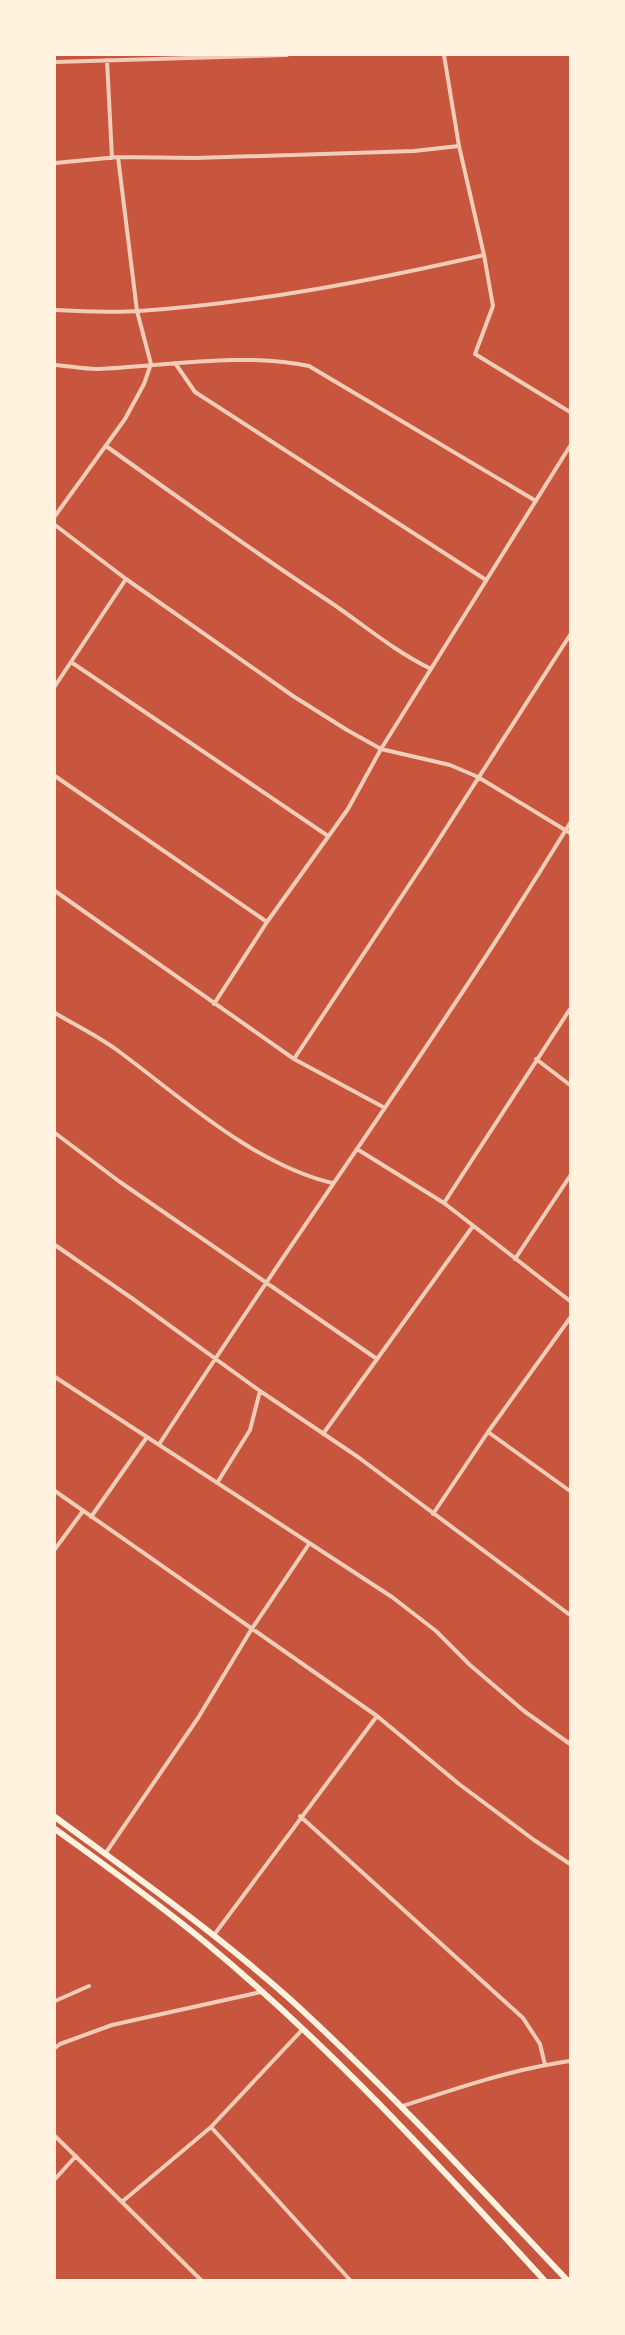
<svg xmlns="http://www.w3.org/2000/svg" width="625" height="2335" font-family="'PT Sans Narrow',sans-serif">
  <rect width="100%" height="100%" fill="#c8553d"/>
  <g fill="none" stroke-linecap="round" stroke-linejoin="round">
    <path stroke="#f1ccb7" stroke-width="4" d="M444,55L459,146L484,255L493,306L475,354L570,412
      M107,60L112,158
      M55,62L287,55
      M55,163L118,157L196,158L414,151L459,146
      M55,310C83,311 111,313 139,311C255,303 370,281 484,255
      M175,363L195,392L486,580
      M55,365C69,366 83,369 97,369C164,366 243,352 309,366L536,501
      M106,446C180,499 254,552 330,602C364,625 394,651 431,669
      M55,516L125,419L144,384L151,364L137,311L118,157
      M55,525L126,579L293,696L347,730L381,749L450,765L478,777L570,833
      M71,662L328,836
      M55,686L126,579
      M55,776L267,922
      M55,891L294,1059L385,1108
      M214,1004L267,922L348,809L381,749L570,446
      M55,1013C75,1025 98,1036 117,1050C182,1098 253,1164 332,1183
      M294,1059L427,858L570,635
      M536,1059L570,1085
      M55,1133L120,1182L377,1359
      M357,1149L444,1203L570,1301
      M444,1203L570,1009
      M55,1245L133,1299L260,1391L358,1457L570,1615
      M515,1259L570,1176
      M55,1377L392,1597L436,1631L470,1665L524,1711L570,1744
      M488,1432L570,1491
      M323,1434L473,1226
      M160,1443C294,1235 441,1035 570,823
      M217,1483L250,1430L260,1391
      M55,1491L377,1716L459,1784L534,1840L570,1864
      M433,1514L488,1432L570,1318
      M91,1517L147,1437
      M55,1549L83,1511
      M300,1816L523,2018L540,2044L545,2065
      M105,1854L198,1718L251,1630L309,1544
      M214,1935L377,1716
      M55,2001L89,1986
      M55,2048L60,2044L112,2025L261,1992
      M403,2106C457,2088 513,2069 570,2061
      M211,2127L350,2280
      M55,2136L201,2280
      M55,2179L76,2156
      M123,2201L211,2127L302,2030"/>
    <path stroke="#fff3e0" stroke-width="6" d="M55,1817C135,1876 216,1933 291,2000C388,2089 477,2185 567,2280
      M55,1829C106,1866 158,1903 206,1943C329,2045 437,2163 544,2280"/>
  </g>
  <rect width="625" height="2335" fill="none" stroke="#fff3e0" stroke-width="112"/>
</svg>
